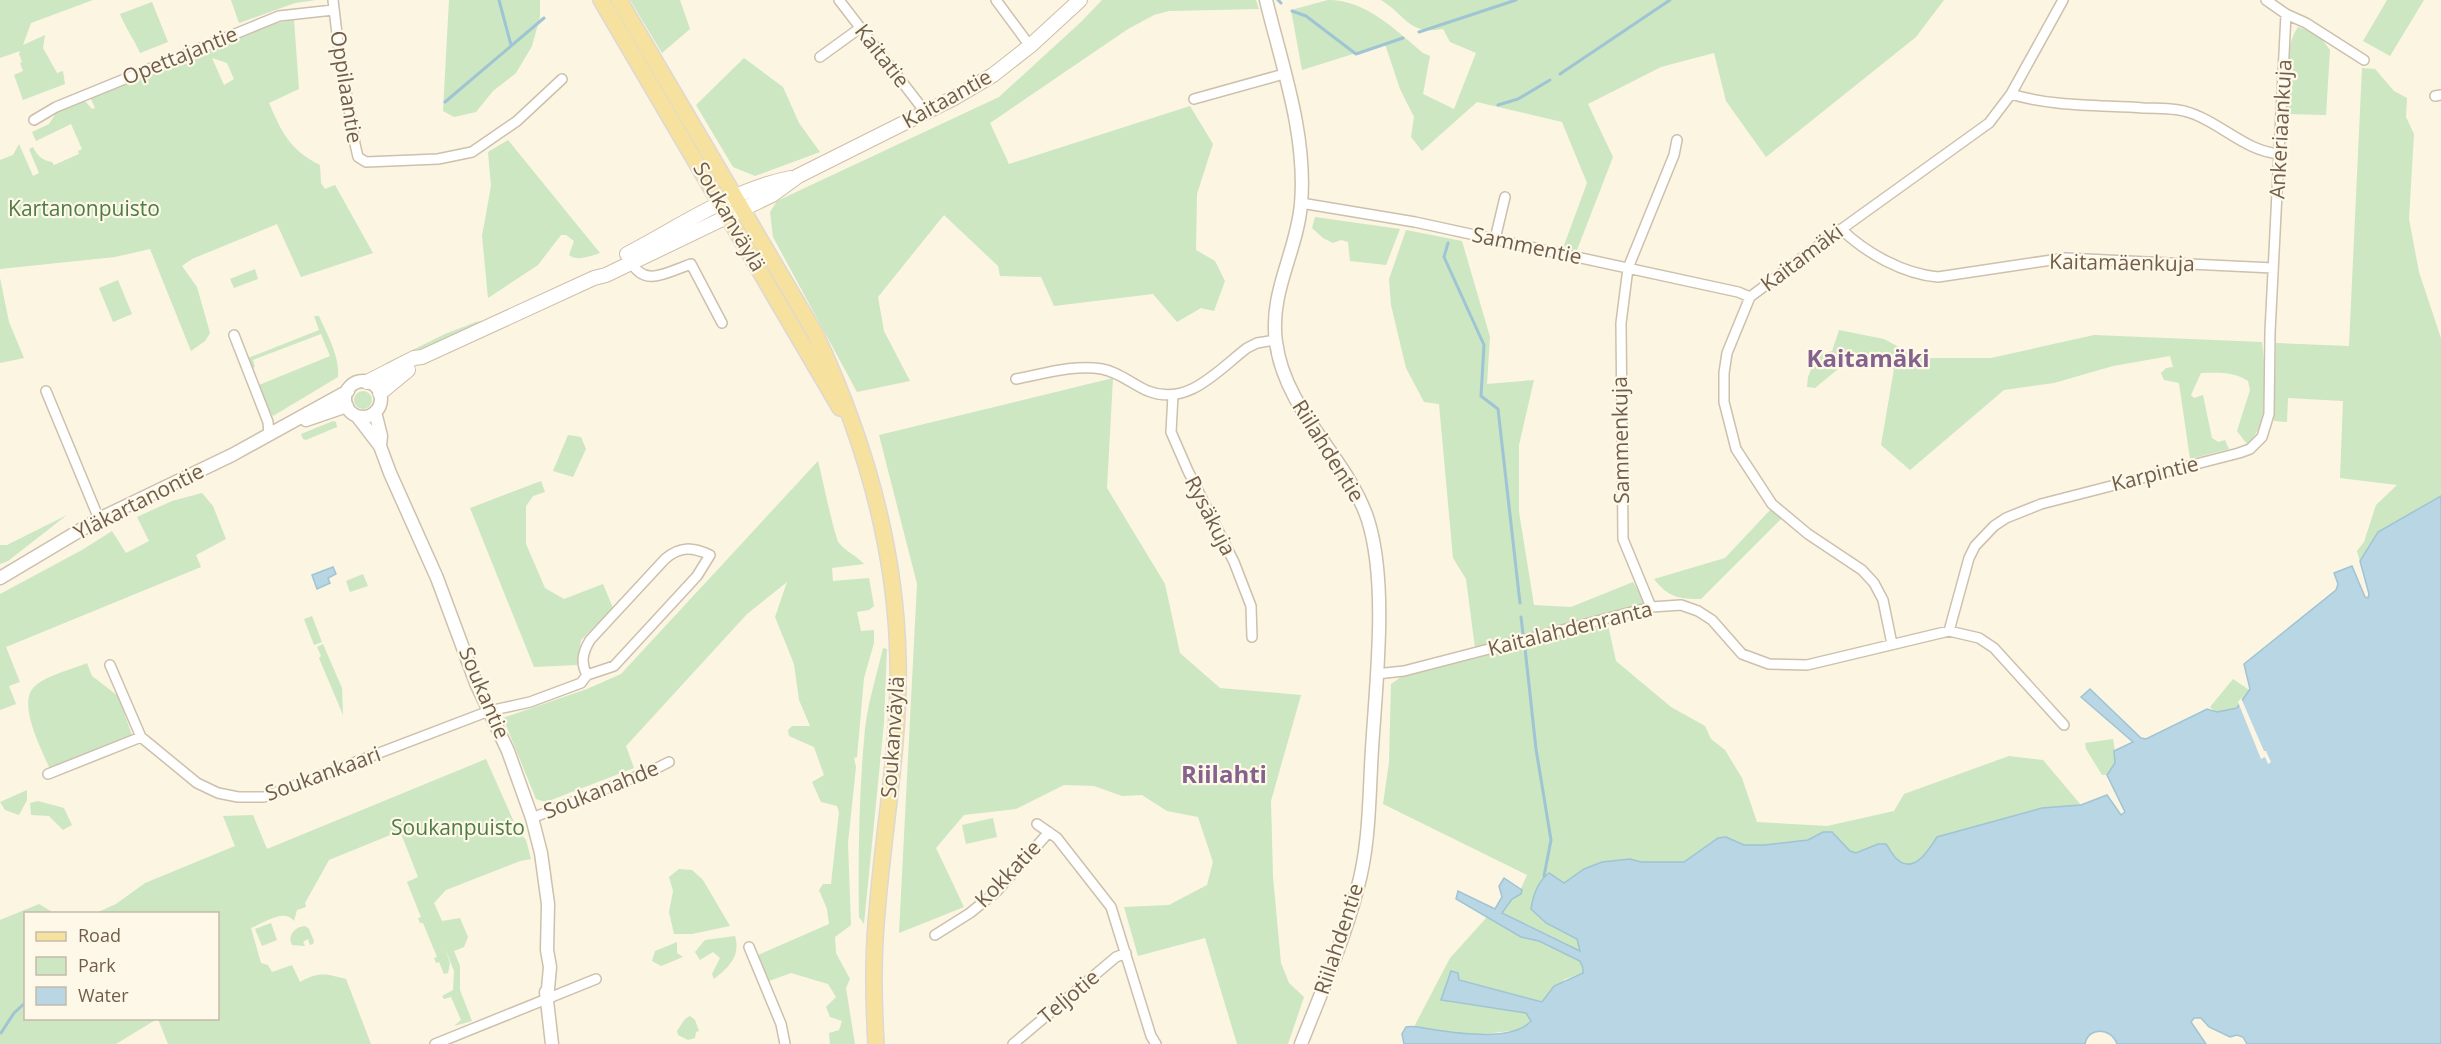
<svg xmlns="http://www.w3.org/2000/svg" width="2441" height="1044" font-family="'Open Sans',sans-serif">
  <rect width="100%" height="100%" fill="#fbf5e2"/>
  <path fill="#cce7c2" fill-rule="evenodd" d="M0,0H93L31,23L23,45L45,35L43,48L57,73L63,71L65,84L23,100L14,75L23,71L20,63L22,62L19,54L20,51L0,58Z
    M231,0H316L295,3L239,23Z
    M449,0H540V17L532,46L516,73L493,91L476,112L454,117L443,111Z
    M630,0H680L690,29L662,53Z
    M1102,0H1256L1259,9L1169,11L1154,15L1128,29L990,123L1009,164L1190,106L1213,144L1197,194L1196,250L1215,261L1225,281L1214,311L1201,308L1177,322L1153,294L1054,306L1041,277L1000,276L998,266L944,215L878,297L884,331L910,381L857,392L773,237L770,212L777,201L999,97L1082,21Z
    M1328,0C1367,0 1395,30 1423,53L1430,56L1423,94L1454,109L1476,53L1450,42L1443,29C1408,35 1407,16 1381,0H1944L1916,37L1766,157L1726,101L1714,53L1661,67L1588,104L1613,157L1577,250L1563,248L1587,183L1562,122L1477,102L1422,151L1411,137L1414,117L1400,89L1385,44L1302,70L1291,10Z
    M2387,0H2424L2390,56L2363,41Z
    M152,2L168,42L140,53C134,39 126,29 120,14Z
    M294,20L299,89L269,103C282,133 290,150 320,165L321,183L325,189L335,185L373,253L301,277L277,224L192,259L182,266L197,287L210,333L205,341L191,351L150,249L115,257L0,269V160L13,155L19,144L33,176L39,173L29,149L33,147C38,157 42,160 52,162L54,165L79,154L78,151L82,149L71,124L36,141L32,132L49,124L58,110L84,100L92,109L95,108L90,97L271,24ZM212,58L227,63L234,79L224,85Z
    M2298,27L2318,34L2330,50L2326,115L2285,114C2287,90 2284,46 2298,27Z
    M744,58L783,87L799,123L820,152L755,176L733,167L696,105Z
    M2362,68L2375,69L2394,91L2407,98L2406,117L2414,134L2409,219L2419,272L2441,338V641L2382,677L2350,580L2352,566L2365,597L2368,598L2369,594L2357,551L2364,542L2376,505L2397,485L2340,478L2343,401L2288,398L2287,422L2274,421L2276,343L2349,346Z
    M508,140L600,253C590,256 578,262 569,255L574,241L566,235H561L538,265L488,298L482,236L491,186L488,152Z
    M1315,217L1400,229L1386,265L1350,261L1348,242L1341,240L1333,243L1323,238L1312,228Z
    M1406,230L1462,241L1490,337L1487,384L1534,380L1519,445V512L1534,605L1571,607L1633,582L1646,604L1475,648L1466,579L1453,558L1439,404L1424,402L1406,368L1391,305L1389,279Z
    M255,269L258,279L234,288L230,279Z
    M0,278L9,322L24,358L0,363Z
    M118,280L132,314L113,322L99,288Z
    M314,316H319C327,334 340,357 338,377L273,416L270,412L259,385L330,356L321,334L253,360L255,367L252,368L248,358L319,330Z
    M476,322L481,321L482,323L479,326L384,366L386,363L445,334Z
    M1839,330L1884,339L1919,358H1991L2094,335L2262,342C2265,371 2272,424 2247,444L2237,431L2250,390L2248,381C2232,371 2219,373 2201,373L2191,395L2194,398L2203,395L2212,438L2218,442L2225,440L2229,449L2190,459L2179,383L2164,380L2161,373L2166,368L2173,367L2170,356L2113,366L2054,383L2004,390L1910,470L1881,445L1894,369L1855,355L1815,388L1807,387L1808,377L1817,355L1832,351Z
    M1113,378L1107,488L1165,584L1180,653L1220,688L1301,695L1271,801L1273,877L1281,963L1289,983L1304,997L1288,1044H1237L1205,938L1138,956L1124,907L1169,905L1207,885L1213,862L1198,817L1167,811L1142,795L1122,796L1094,786L1064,785L1016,809L964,815L936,848L964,907L899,933L917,584L879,435Z
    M354 400a9 9 0 1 1 18 0a9 9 0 1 1-18 0Z
    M333,421L336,422L337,427L306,440L303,439L301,434Z
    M568,435L581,437L586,449L573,477L553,471Z
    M818,461C822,475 834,536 839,543C846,552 856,555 864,564L832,568L833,581L869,578L874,606L869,610L857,612L861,631L874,630V643L864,678L857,757L854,758L856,767L848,843L851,925L835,937L836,953L850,979L846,988L855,1044H830L829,1033L839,1030L842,1021L830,1017L826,1007L836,997L828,984L791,973L769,981L758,955L829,924L827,909L819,890L823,884H831L839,812L837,806L821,802L812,782L824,775L814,747L789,736L788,730L792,726H810L799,700L794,664L775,617L787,582L747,614L626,746L634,768L546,802L536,799L503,718L587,689L621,674Z
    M541,481L545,492L533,496L526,506V544L545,588L564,599L603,584L613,608L581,640L577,665L534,667L470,508Z
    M202,493L213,506L226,539L196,555L201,567L6,647L20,682L9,686L16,704L0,710V594L82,550L112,531L126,553L149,541L137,517L172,501Z
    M1771,509L1781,519L1701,599C1678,599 1668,597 1654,579L1725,558Z
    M67,515L8,561L0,564V545H7Z
    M363,574L368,586L350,592L346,581Z
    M312,616L322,642L314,645L304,619Z
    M1608,625L1616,661L1671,707L1705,726L1711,739L1725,750L1742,778L1757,822L1827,826L1894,811L1904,794L2009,756L2043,760L2081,805L2042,808L2020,920L1629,976L1502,913L1512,899L1517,897L1527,875L1383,804L1389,762L1391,684L1401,677Z
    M323,644L342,688L343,715L319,658L321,656L317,647Z
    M883,648L887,649L884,723L864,924L859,917C858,854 859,791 865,729C868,702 877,674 883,648Z
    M87,663L92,676L118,696L132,735L50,769C42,750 16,702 35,686C45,676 73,669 87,663Z
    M2233,679L2298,723L2217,713L2210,707Z
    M2113,739L2115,751L2134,742L2125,812L2107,775H2102L2086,749L2085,743Z
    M486,759L518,831L526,840L531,859L520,861L446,890L434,903L442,921L460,918L468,937L464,947L454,951L460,966V990L472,1021L454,1026L461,1020L451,997L444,999L442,996L453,990L454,971L445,948L450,963L448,973L444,974L439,962L436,963L434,958L437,957L423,923H420L418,918L421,917L407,882L418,877L400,831L329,860L305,903L306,907L297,910L294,921C284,908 264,923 251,928L261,963L268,965L272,972L292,965L300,982C319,971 326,974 346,979L371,1044H168L158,1019L218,1018V914L96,913L116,904L145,883L235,846L223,816L253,815L267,849Z
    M27,790V800L19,815L5,810L0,802Z
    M38,801L64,808L72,825L63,830L49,816L31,815L30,803Z
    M993,818L997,837L966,844L962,825Z
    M679,869L692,870L703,880L730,926L692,934H674L669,912L673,891L669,877Z
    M39,904L54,913L26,914V1018L157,1019L116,1044H0V920Z
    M1488,916L1580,961L1583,968V973L1565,979L1542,1002L1458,980L1451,971L1442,1000L1526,1013L1531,1020L1520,1030L1474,1035L1422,1034L1415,1025L1450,958Z
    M271,923L277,940L262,946L255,929Z
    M305,926L309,929L314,941L313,944L310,945L308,939L303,942L305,946L292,945C287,935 295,927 305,926Z
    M735,936C741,956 729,967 714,979L712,974L720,958L713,952L700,960L695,952L705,940Z
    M677,942V953L683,957L661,966L652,961L655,951Z
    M690,1016L695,1020L699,1031L696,1032L695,1038L688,1040L678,1035L677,1031L685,1019Z"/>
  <path fill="#b8d6e3" stroke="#9fc4d4" stroke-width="1.5" d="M2441,496V1044H2247L2243,1037L2237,1035L2230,1037L2209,1027L2201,1018H2194L2191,1022L2206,1044H2117C2111,1027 2088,1027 2085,1044H1404L1402,1034L1406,1027C1416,1025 1421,1028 1430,1029C1456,1033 1512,1042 1531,1021L1526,1013L1441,1000L1451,971L1458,973L1459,980L1542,1002L1554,986L1583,973V968L1580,961L1539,941L1521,937L1456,899L1458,891L1495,909L1502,897L1499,886L1504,878L1522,890L1521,894L1512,899L1502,913L1580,951L1577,939L1546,923L1531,909C1533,895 1537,882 1549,873L1564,883L1584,869L1602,862L1630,859L1641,862H1684L1718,838L1726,837L1744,845H1765L1808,840L1823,832H1832L1850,851L1856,853L1878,844H1886C1890,849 1893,857 1898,860C1915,874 1929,849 1937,837L2042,808L2081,805L2107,795L2121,815L2125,812L2107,775L2115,763L2114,751L2133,742L2081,697L2090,689L2141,738L2146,739L2207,709L2217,712L2237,708L2250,689L2244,664L2336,590L2338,584L2334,573L2352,566L2365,597L2368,598L2369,594L2360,561L2378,532Z
    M333,567L336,574L328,578L330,583L317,589L312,575Z"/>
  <path fill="#fbf5e2" d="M2241,698L2264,751H2266L2271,762L2268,764L2265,757L2261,759L2238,702Z"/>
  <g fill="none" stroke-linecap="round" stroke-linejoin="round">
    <path stroke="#9fc4d4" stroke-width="3" d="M499,0L511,45
      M1278,0L1281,3
      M1292,11L1306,16L1356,54L1403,38
      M1419,32L1516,0
      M1560,74L1670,0
      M445,102L544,18
      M1498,105L1518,99L1550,80
      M1448,243L1444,257L1484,345L1481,396L1498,409L1520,603
      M1521,617L1523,634
      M1525,648L1536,749L1551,840L1544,876
      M1,1033L14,1013L26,1002"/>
    <defs>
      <path id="minor" d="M333,0L339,51L355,144L358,157L366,162L438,159L472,152L517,121L562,79
        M839,0L926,113
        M996,0L1030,46
        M2286,14L2306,23L2364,60
        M820,57L860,28
        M2011,94C2053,107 2100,105 2143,108C2157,108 2171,108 2184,111C2219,120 2243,151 2280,154
        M2435,96L2441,95
        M1194,99L1284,74
        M34,120L56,107L279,16L333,10
        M1301,203L1415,222L1738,292L1750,297
        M1841,229C1866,253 1903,274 1938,277L2065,258L2273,268
        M1495,239L1505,197
        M630,260C644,289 667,272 691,264L722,323
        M234,335L268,422L269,434
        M1016,379C1043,374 1074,364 1102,369C1119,372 1132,384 1148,391C1188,407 1218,370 1247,348L1257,343L1275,340
        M46,391L99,519
        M1173,395L1171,432L1188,471L1234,562L1251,606L1252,637
        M1651,607L1623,539L1621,323L1628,268L1674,155L1677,140
        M1949,631L1969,558L1975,546L1994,526L2006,518L2041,504L2239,453L2250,449L2262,437L2269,414L2270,332L2286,14L2266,0
        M1892,644L1883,600L1874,583L1862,570L1808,534L1772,504L1736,449L1724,402V373L1727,353L1750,297L1811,251L1989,123L2011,94L2063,0
        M110,665L141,737L197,783L218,793L238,797H264L489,711L530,702L581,683L587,675L614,666L697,576L710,555C692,547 680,546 665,559L590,640C583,652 580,662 587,675
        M1376,674L1404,671L1651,607L1681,605L1698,611L1712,620L1742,654L1769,664L1807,665L1949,631L1979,638L1994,648L2064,725
        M48,774L141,737
        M532,818L655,769L669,762
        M1037,824L1057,838L1111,907L1151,1036L1156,1044
        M935,935L970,913L997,891L1049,832
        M749,947L781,1024L785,1044
        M435,1044L596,979
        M1013,1044L1116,957L1126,953"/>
      <path id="tertiary" d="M1266,0C1282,66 1307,135 1301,204C1297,252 1269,292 1276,342C1285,412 1347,456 1368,520C1388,584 1376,682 1372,749C1369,795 1370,845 1357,890C1343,943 1321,993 1301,1044
        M345 399a18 18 0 1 1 36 0a18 18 0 1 1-36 0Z
        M375,412L381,436L380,446L390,473L437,578L476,683L508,751L532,818L541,853L548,904L547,950L550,967L547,1000
        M357,416L380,446
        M306,420L347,406
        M0,578L99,519L232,455L348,391
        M546,992L552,1044"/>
      <path id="secondary" d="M627,254C679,227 733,189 791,178
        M367,382L414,358L422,357L594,278L606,275L772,195L798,176L954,98L993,75L1030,46L1080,0
        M380,393L408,370"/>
      <path id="primary" d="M601,0L840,408
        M619,0L815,333C863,435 896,546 898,660C900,754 880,846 875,940C873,974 874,1009 876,1044"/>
    </defs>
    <use href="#minor" stroke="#cdc0ad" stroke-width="12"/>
    <use href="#tertiary" stroke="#cdc0ad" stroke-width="15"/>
    <use href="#secondary" stroke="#cebea8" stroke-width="16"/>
    <use href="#primary" stroke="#ddd8d4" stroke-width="18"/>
    <use href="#minor" stroke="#fff" stroke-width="9"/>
    <use href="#tertiary" stroke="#fff" stroke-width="12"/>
    <use href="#secondary" stroke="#fff" stroke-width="14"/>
    <use href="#primary" stroke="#f6e29e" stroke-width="15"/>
  </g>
  <g text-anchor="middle" stroke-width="4.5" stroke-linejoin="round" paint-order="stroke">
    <g font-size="21" fill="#715e4a" stroke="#fef8e8">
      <text transform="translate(180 56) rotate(-22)" y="7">Opettajantie</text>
      <text transform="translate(882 56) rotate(52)" y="7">Kaitatie</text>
      <text transform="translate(346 87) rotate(81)" y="7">Oppilaantie</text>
      <text transform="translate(947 99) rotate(-29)" y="7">Kaitaantie</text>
      <text transform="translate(2281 129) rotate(-87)" y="7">Ankeriaankuja</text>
      <text transform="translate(729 217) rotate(60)" y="7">Soukanväylä</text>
      <text transform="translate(1527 246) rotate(12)" y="7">Sammentie</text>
      <text transform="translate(1802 258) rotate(-37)" y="7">Kaitamäki</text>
      <text transform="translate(2122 263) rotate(1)" y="7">Kaitamäenkuja</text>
      <text transform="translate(1621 440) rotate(-91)" y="7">Sammenkuja</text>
      <text transform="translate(1328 451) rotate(58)" y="7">Riilahdentie</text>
      <text transform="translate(2155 474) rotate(-14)" y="7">Karpintie</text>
      <text transform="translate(139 502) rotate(-27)" y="7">Yläkartanontie</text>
      <text transform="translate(1210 516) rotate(63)" y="7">Rysäkuja</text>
      <text transform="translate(1570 629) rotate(-14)" y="7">Kaitalahdenranta</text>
      <text transform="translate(484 693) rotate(67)" y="7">Soukantie</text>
      <text transform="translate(893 737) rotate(-86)" y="7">Soukanväylä</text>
      <text transform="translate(323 774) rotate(-20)" y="7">Soukankaari</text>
      <text transform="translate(601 790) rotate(-22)" y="7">Soukanahde</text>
      <text transform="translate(1008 874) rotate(-46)" y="7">Kokkatie</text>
      <text transform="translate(1339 939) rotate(-72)" y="7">Riilahdentie</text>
      <text transform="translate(1069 997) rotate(-40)" y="7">Teljotie</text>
    </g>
    <g font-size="21" fill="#4e7c45" stroke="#fef8e8">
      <text x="84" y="216">Kartanonpuisto</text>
      <text x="458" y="835">Soukanpuisto</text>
    </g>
    <g font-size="24" font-weight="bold" fill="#85628d" stroke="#fef8e8">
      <text x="1868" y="367">Kaitamäki</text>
      <text x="1224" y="783">Riilahti</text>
    </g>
  </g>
  <rect x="24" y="912" width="195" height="108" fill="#fef8e8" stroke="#c6baa9" stroke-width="1.5"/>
  <rect x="36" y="932" width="30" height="9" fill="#f6e29e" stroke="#c6baa9" stroke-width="1.5"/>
  <text x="78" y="942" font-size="18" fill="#715e4a">Road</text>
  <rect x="36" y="957" width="30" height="18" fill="#cce7c2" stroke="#c6baa9" stroke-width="1.5"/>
  <text x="78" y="972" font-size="18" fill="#715e4a">Park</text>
  <rect x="36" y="987" width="30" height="18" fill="#b8d6e3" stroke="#c6baa9" stroke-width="1.5"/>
  <text x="78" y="1002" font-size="18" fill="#715e4a">Water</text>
</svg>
